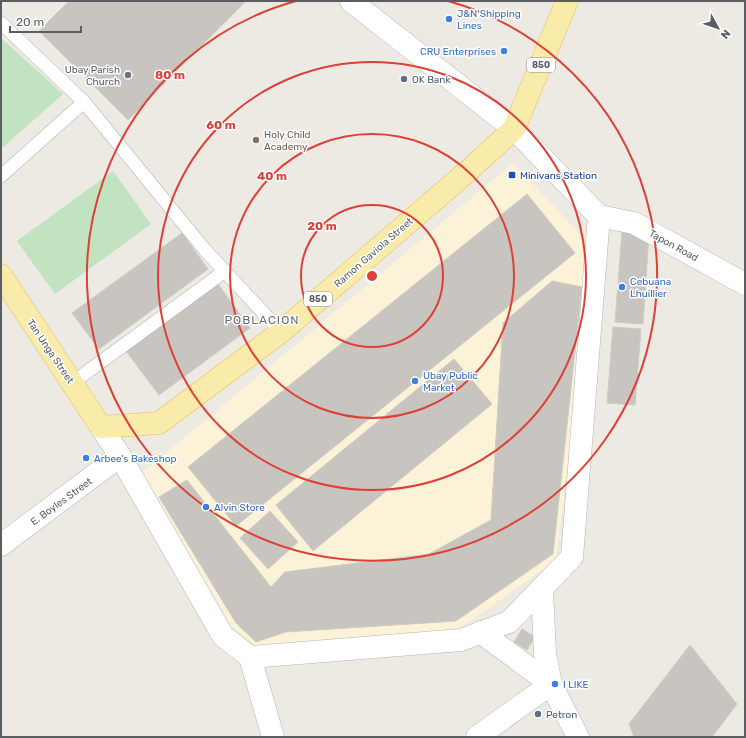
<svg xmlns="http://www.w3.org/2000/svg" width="746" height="738" font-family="Rubik,sans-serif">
  <rect width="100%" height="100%" fill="#eceae2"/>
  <path fill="#fbf2d8" d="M513,163L589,243L590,290L556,560L459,629L254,645L230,625L142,473Z"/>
  <path fill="#c1e3c0" d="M1,38L63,94L1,149Z
    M113,171L151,224L55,294L17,241Z"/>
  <path fill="#c8c4c0" stroke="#d0cbc1" d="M69,1H246L128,120L39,31Z
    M527,194L575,253L236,526L188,467Z
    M622,232L649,234L643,324L615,322Z
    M182,233L208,269L99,349L72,313Z
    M552,281L582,287L553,554L456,621L286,632L256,642L236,623L159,497L187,480L271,587L285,572L429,554L491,520L503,323Z
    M218,284L250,328L159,395L126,351Z
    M613,327L641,329L635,405L607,403Z
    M454,359L492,404L313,551L276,505Z
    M270,511L298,542L268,569L240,538Z
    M522,629L535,637L527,650L514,642Z
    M690,645L737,704L712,737H634L629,724Z"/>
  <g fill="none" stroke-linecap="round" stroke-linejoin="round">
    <defs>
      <path id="lane" d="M1,23L84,102
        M1,176L84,102L205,250L281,332
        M72,383L225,271"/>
      <path id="street" d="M599,216L634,223L745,284
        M1,545L120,456
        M250,657L273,737
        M477,737L551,684"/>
      <path id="secondary" d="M101,427L120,456L223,636L250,657L461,640L509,622L572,557L599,216L514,129L351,1
        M542,588L545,654L551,684L578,737
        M480,632L551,684"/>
      <path id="primary" d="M1,275L101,427L159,423L281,332L468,171L514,129L567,1"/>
    </defs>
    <use href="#lane" stroke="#b3b5b9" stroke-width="14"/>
    <use href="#street" stroke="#b3b5b9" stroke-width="23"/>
    <use href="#secondary" stroke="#b1b5b9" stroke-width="23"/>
    <use href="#primary" stroke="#e8be60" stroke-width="23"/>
    <use href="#lane" stroke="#fff" stroke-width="13"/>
    <use href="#street" stroke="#fff" stroke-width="22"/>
    <use href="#secondary" stroke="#fff" stroke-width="22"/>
    <use href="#primary" stroke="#f9ebaa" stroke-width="22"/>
  </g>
  <g fill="none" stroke="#dd4037" stroke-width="2">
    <circle cx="372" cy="276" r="71"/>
    <circle cx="372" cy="276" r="142"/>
    <circle cx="372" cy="276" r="214"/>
    <path d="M448 1A285 285 0 1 1 296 1"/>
  </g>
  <g fill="#3f7fe0" stroke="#fff" stroke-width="1.5">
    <circle cx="449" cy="19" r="4"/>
    <circle cx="504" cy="51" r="4"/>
    <circle cx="622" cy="287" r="4"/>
    <circle cx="415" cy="381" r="4"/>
    <circle cx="86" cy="458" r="4"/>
    <circle cx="206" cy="507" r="4"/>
    <circle cx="555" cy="684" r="4"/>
  </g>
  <circle fill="#6b7280" stroke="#fff" stroke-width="1.5" cx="128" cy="75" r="4"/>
  <g fill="#5c6f8a" stroke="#fff" stroke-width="1.5">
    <circle cx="404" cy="79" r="4"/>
    <circle cx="538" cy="714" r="4"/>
  </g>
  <circle fill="#8d6e63" stroke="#fff" stroke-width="1.5" cx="256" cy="140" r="4"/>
  <rect fill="#1a4fb4" stroke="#fff" stroke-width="1.5" x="508" y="171" width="8" height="8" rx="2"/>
  <g text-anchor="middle" stroke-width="3" stroke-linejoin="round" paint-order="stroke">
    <g fill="#fff" stroke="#8c8e91" stroke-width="1">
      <rect x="527" y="58" width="28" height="14" rx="3"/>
      <rect x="304" y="292" width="28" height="14" rx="3"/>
    </g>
    <g font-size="9" font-weight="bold" fill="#5a5e62">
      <text x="541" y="68">850</text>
      <text x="318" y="302">850</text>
    </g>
    <g font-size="10" fill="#366cbe" stroke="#fff" text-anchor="start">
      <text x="457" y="17">J&amp;N Shipping<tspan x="457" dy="12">Lines</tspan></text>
      <text x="496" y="55" text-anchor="end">CRU Enterprises</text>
      <text x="630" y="285">Cebuana<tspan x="630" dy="12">Lhuillier</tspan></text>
      <text x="423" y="379">Ubay Public<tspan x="423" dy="12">Market</tspan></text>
      <text x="94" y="462">Arbee's Bakeshop</text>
      <text x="214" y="511">Alvin Store</text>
      <text x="563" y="688">I LIKE</text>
    </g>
    <g font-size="10" fill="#5b616d" stroke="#fff" text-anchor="end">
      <text x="120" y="73">Ubay Parish<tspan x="120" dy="12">Church</tspan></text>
    </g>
    <g font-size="10" fill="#4e5e75" stroke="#fff" text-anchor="start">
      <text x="412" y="83">OK Bank</text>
      <text x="546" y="718">Petron</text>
    </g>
    <g font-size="10" fill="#785e54" stroke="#fff" text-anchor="start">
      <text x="264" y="138">Holy Child<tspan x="264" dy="12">Academy</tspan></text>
    </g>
    <g font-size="10" fill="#164399" stroke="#fff" text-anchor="start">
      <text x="520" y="179">Minivans Station</text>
    </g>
    <g font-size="10" fill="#5a5e62" stroke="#fff">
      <text transform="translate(674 245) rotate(29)" y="4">Tapon Road</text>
      <text transform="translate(373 252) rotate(-41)" y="4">Ramon Gaviola Street</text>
      <text transform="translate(51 351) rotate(56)" y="4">Tan Unga Street</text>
      <text transform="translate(61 501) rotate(-36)" y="4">E. Boyles Street</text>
    </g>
    <g font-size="12" letter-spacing="1" fill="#6b7074" stroke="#fff">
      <text x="262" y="324">POBLACION</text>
    </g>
  </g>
  <circle cx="372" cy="276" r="6" fill="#dd4037" stroke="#fff" stroke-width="2"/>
  <g font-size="12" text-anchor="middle" font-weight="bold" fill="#dd4037" stroke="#fff" stroke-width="3" stroke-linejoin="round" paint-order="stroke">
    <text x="170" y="79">80 m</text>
    <text x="221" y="129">60 m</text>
    <text x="272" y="180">40 m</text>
    <text x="322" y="230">20 m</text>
  </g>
  <rect width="746" height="738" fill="none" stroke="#5a5e62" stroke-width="4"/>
  <g transform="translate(718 28) rotate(130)" stroke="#ffffff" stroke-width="3" paint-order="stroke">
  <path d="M0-3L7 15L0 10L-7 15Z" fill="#5a5e62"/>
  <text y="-6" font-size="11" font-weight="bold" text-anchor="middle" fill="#5a5e62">N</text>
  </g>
  <path d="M10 26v6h71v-6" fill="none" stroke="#5a5e62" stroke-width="2"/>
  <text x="16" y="26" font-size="12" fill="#5a5e62" stroke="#ffffff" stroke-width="3" paint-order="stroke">20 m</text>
</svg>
